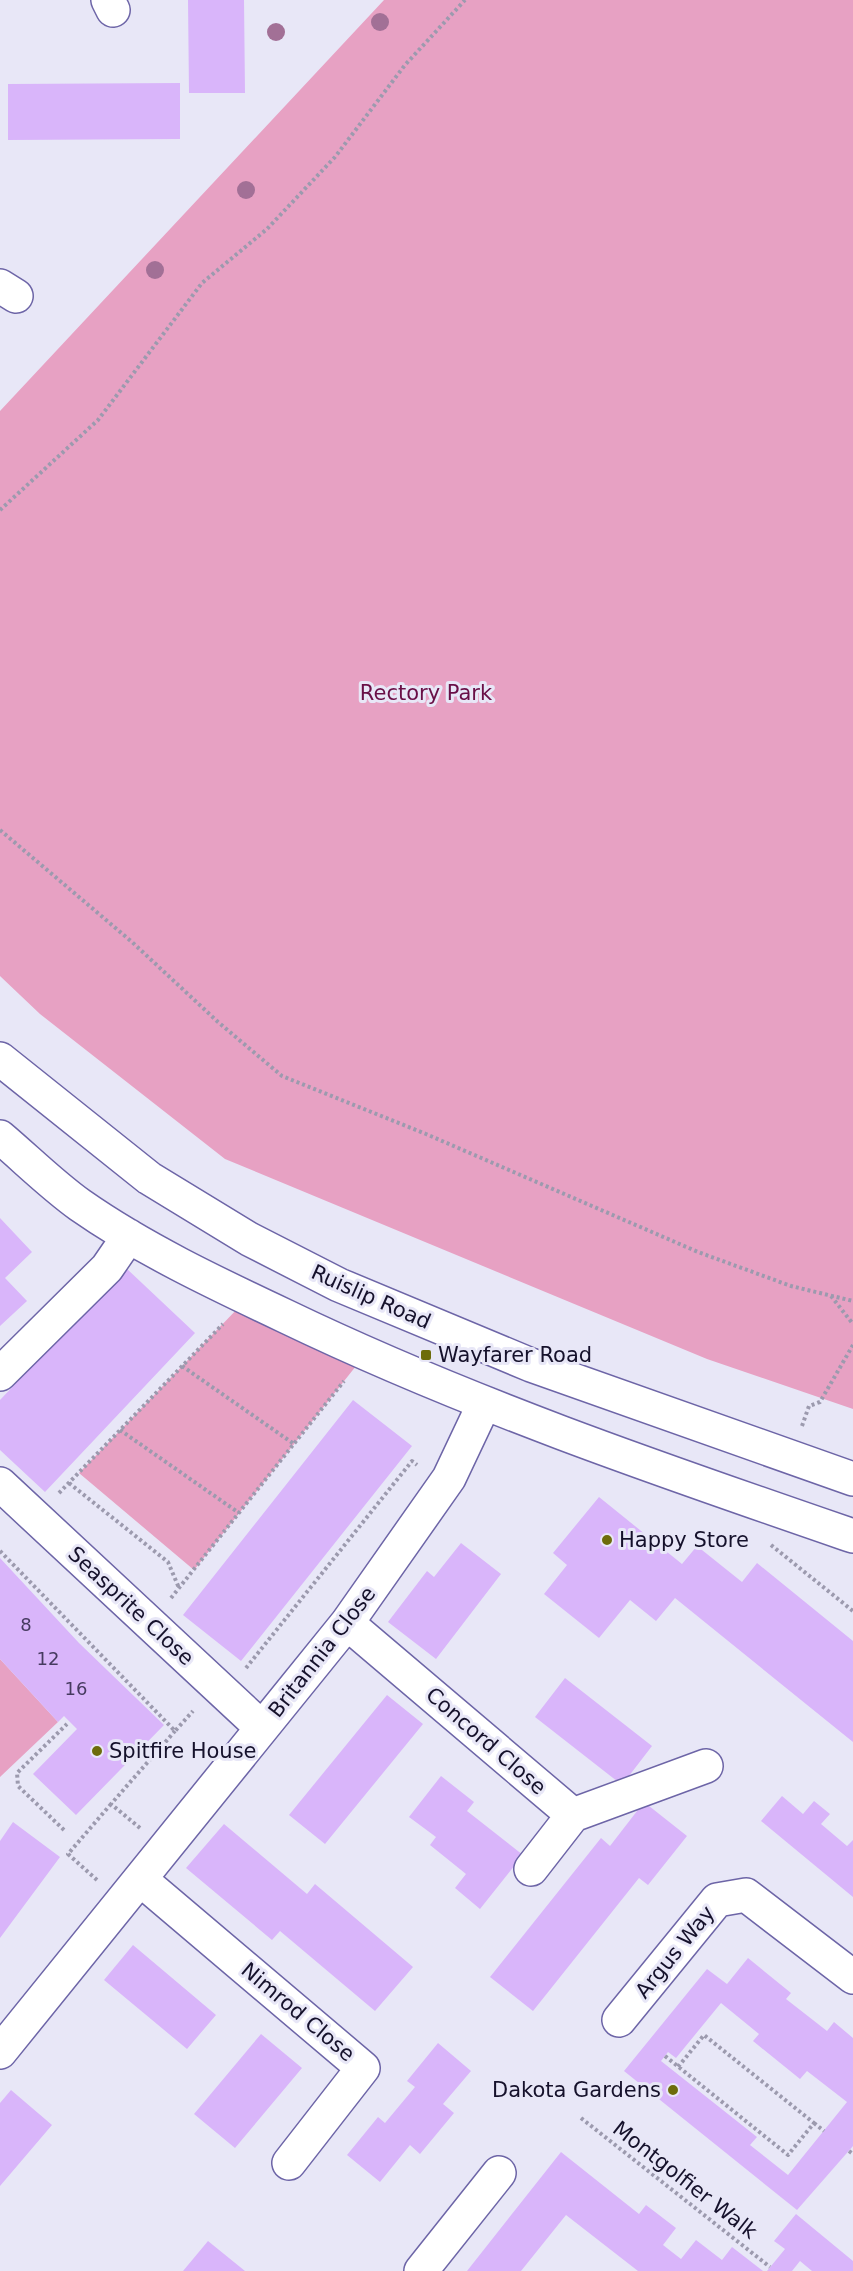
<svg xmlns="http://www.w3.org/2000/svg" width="853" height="2271" font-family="'DejaVu Sans',sans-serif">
  <rect width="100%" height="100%" fill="#e8e7f7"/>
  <path fill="#e7a1c3" d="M384,0H853V1409L707,1359L225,1159L40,1014L0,976V411Z
    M241,1305L356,1366L194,1570L79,1473Z
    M0,1659L58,1722L0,1777Z"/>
  <path fill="#d9b5fa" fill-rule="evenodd" d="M188,0H244L245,93H189Z
    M180,83V139L8,140V84Z
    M0,1218L32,1252L5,1278L27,1301L0,1326Z
    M126,1268L195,1333L45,1492L0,1450V1400Z
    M353,1400L412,1446L241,1661L183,1615Z
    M599,1497L682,1564L697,1546L742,1582L757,1563L853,1641V1742L675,1598L656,1621L630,1600L599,1638L544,1594L567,1565L553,1553Z
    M461,1543L501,1574L436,1659L388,1622L427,1571L434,1577Z
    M0,1558L79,1643L164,1725L76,1815L33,1774L77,1729L64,1716L58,1722L0,1659Z
    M565,1678L652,1746L622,1785L535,1717Z
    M387,1695L423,1724L325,1844L289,1815Z
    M441,1776L474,1802L467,1811L523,1855L480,1909L455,1888L466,1874L430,1845L436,1837L409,1817Z
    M782,1796L803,1814L814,1801L830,1814L821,1824L847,1846L853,1840V1897L761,1821Z
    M644,1802L687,1836L648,1885L639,1878L533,2011L490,1977L601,1838L610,1846Z
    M13,1822L60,1857L0,1938V1841Z
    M224,1824L307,1894L315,1884L413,1967L375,2011L280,1931L272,1940L186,1868Z
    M133,1945L216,2015L187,2049L104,1980Z
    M748,1958L791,1993L786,1999L827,2031L834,2022L853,2038V2146L797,2210L624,2071L707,1969L727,1984ZM721,2003L759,2034L753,2041L800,2079L807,2071L847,2102L788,2175L750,2145L757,2137L661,2061L668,2052L676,2058Z
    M261,2034L302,2068L235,2148L194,2114Z
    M438,2043L471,2071L443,2104L454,2113L420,2154L410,2145L380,2182L347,2155L378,2117L385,2123L415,2087L407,2081Z
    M11,2090L52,2125L0,2186V2103Z
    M561,2152L639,2214L646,2205L676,2228L663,2245L681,2259L696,2240L722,2260L732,2247L763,2271H638L566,2215L521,2271H467Z
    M796,2214L853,2261V2271H812L800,2261L792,2271H767L785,2249L774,2241Z
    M208,2241L245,2271H183Z"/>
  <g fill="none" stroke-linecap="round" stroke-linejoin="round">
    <defs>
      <path id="minor" d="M108,0L113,10
        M0,286L16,296
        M0,1137C26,1159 52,1185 80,1205C143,1249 215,1283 285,1316C468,1404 661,1470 853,1536
        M0,1374L107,1268L129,1236
        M0,1484L262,1728
        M347,1623L573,1815L531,1869
        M573,1815L706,1766
        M140,1879L363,2068L289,2163
        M619,2020L717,1900L746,1895L853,1977
        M0,2052L347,1623L449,1478L484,1404
        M421,2271L499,2173"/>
      <path id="major" d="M0,1059L149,1178L249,1239L339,1285L531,1365L853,1479"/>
    </defs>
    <use href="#minor" stroke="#6d65a7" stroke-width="36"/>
    <use href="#major" stroke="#6d65a7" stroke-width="36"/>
    <path stroke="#9c9aae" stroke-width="4" stroke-dasharray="3 3" stroke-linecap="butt" d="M0,510L98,420L202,283L267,229L335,157L405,65L465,0
      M0,830L132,942L218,1022L282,1076L426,1134L698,1252L791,1286L853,1301
      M831,1296L853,1324
      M182,1366L294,1444
      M802,1426L809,1406L820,1402L853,1345
      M120,1430L239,1513
      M69,1483L168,1562L179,1588
      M59,1493L223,1324
      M771,1545L853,1611
      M0,1551L175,1731L193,1711
      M171,1598L344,1381
      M246,1668L412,1461L417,1465
      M140,1828L111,1804L175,1731
      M64,1830L18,1786L17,1773L67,1724
      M97,1880L68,1854L111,1804
      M665,2056L788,2155L814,2123L704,2035L678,2067
      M581,2118L770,2267
      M814,2123L824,2131
      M849,2151L853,2154"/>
    <use href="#minor" stroke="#fff" stroke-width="33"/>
    <use href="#major" stroke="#fff" stroke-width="33"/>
  </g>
  <g fill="#a27096">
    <circle cx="380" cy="22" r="9"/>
    <circle cx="276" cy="32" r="9"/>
    <circle cx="246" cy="190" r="9"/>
    <circle cx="155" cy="270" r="9"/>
  </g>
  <g fill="#6d6c0b" stroke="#e8e7f7" stroke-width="2">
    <rect x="420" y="1349" width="12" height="12" rx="3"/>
    <circle cx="607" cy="1540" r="6"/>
    <circle cx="97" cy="1751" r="6"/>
    <circle cx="673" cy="2090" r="6"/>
  </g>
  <g text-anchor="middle" stroke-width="6" stroke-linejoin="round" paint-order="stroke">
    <g font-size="18" fill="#463a5f">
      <text x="26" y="1631">8</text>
      <text x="48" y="1665">12</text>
      <text x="76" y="1695">16</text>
    </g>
    <g font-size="21" fill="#690f47" stroke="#e8e7f7">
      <text x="426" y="700">Rectory Park</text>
    </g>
    <g font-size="21" fill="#15112b" stroke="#e8e7f7">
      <text transform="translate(371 1297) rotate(24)" y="7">Ruislip Road</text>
      <text transform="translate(131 1606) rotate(43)" y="7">Seasprite Close</text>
      <text transform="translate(322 1652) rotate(-52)" y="7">Britannia Close</text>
      <text transform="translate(486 1741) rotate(41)" y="7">Concord Close</text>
      <text transform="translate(675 1952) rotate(-51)" y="7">Argus Way</text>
      <text transform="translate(298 2012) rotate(40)" y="7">Nimrod Close</text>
      <text transform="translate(685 2180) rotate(38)" y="7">Montgolfier Walk</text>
    </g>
    <g font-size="21" fill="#15112b" stroke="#e8e7f7" text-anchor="start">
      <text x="438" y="1362">Wayfarer Road</text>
      <text x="619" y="1547">Happy Store</text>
      <text x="109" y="1758">Spitfire House</text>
      <text x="661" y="2097" text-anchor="end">Dakota Gardens</text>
    </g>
  </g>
</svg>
